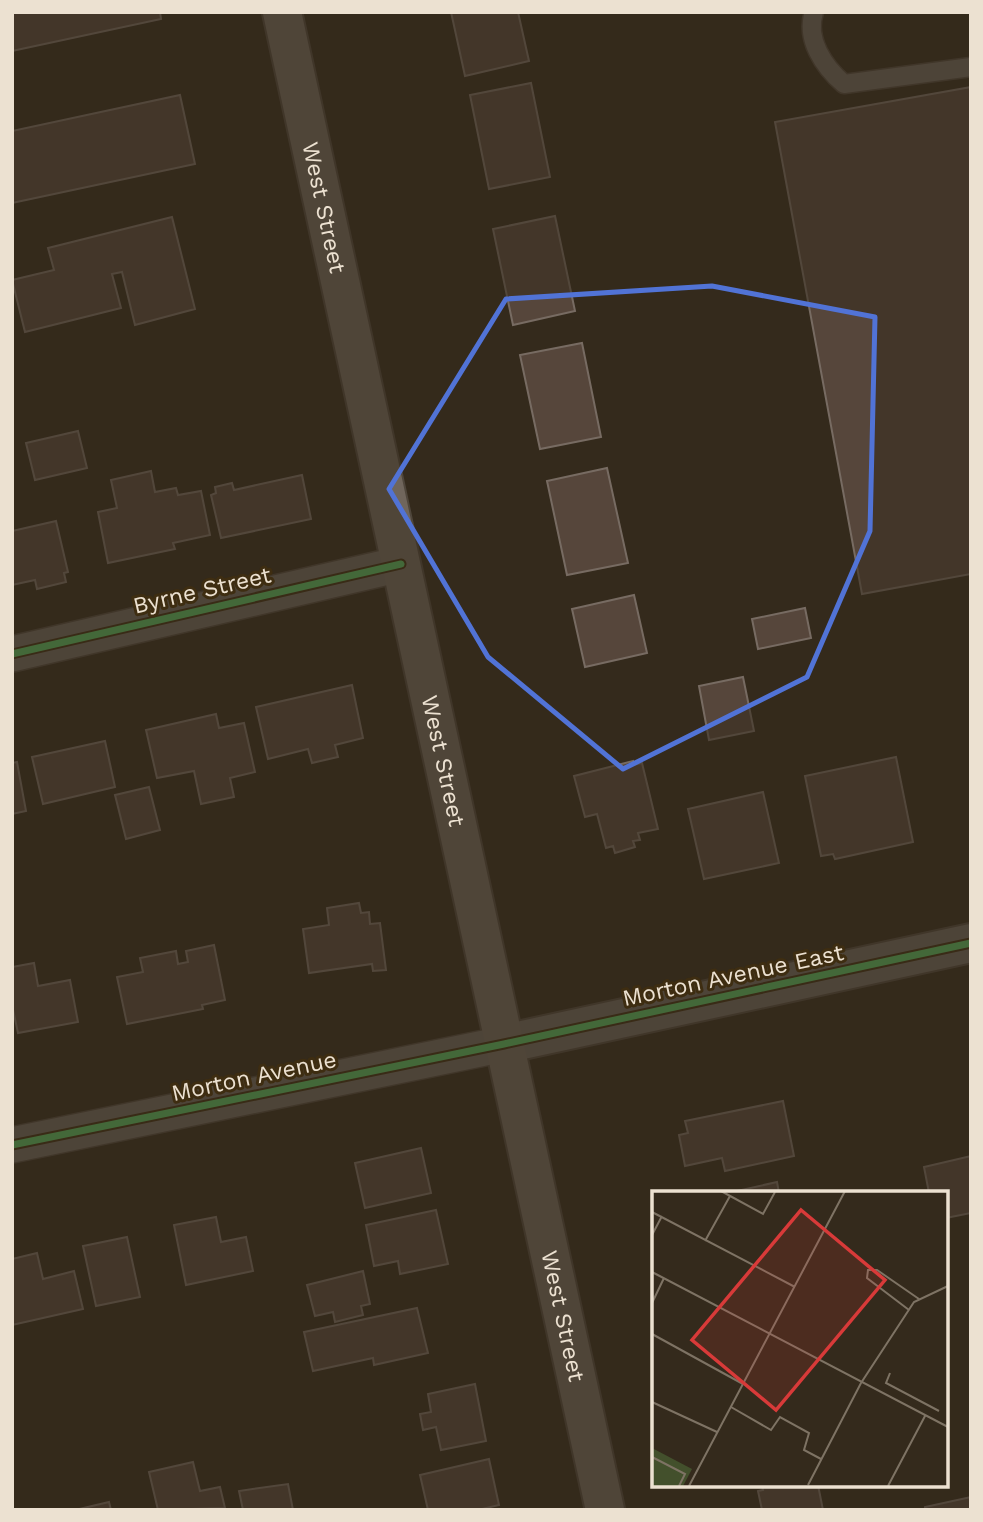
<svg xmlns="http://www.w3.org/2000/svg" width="983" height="1522" font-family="'Work Sans',sans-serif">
  <rect width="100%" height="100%" fill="#342a1c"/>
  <path fill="#56463b" stroke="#776b62" stroke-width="2" d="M12,12H160L161,19L12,51Z
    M451,12H518L529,61L465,76Z
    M531,83L550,177L489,189L470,95Z
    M971,87V574L862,594L775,122Z
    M180,95L195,164L12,203V131Z
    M555,216L575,311L513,325L493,229Z
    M172,217L195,309L135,325L122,272L112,274L121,308L25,332L12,280L54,270L48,248Z
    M582,343L601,437L540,449L520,355Z
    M78,431L87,468L35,480L26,443Z
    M607,468L628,563L567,575L547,481Z
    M151,471L155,492L176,488L178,495L201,491L210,535L173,543L175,549L108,563L98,512L117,508L111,480Z
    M302,475L311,519L221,538L211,495L216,493L215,487L232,483L234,490Z
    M56,521L68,572L64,573L66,582L37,589L35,580L12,585V531Z
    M634,595L647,653L585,667L572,609Z
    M805,608L811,638L758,649L752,619Z
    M743,677L754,731L709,740L699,686Z
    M352,685L363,738L335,745L338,757L312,763L308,749L268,759L256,707Z
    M216,714L219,728L244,723L255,772L230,778L234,797L201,804L194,771L157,778L146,730Z
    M105,741L115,787L43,804L32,757Z
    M896,757L913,842L835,859L833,854L821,856L805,776Z
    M633,761V765L642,763L658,829L638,833L640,840L633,841L635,847L615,853L613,846L606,848L597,814L585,817L574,776Z
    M17,762L26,811L12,814V763Z
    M149,787L160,830L126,839L115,795Z
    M763,792L779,863L704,879L688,809Z
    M359,903L361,913L369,912L370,924L380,923L386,970L373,971L372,964L309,973L303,929L329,925L327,908Z
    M214,945L225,1000L202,1005L203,1009L127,1024L117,977L143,972L140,958L176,951L178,964L188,962L186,951Z
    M34,963L38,986L70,980L78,1022L18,1033L12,1005V967Z
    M783,1101L794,1156L725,1171L722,1158L685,1166L679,1135L688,1133L685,1121Z
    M421,1148L431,1193L365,1208L355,1163Z
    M971,1156V1213L946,1218V1193H929L924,1167Z
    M777,1182L779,1193H728Z
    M436,1210L448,1264L400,1274L398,1261L374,1266L366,1225Z
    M216,1217L221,1242L246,1237L253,1271L186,1285L174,1225Z
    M127,1237L140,1297L96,1306L83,1246Z
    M37,1253L43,1279L74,1271L83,1309L12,1325V1259Z
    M363,1271L370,1304L361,1306L363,1315L335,1322L333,1312L315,1316L307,1285Z
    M417,1308L428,1353L374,1365L373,1358L313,1371L304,1332Z
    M475,1384L486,1441L441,1450L436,1427L423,1430L420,1414L431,1412L428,1394Z
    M489,1459L499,1505L478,1510H428L420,1475Z
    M193,1462L200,1491L220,1487L225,1508L158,1510L149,1472Z
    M288,1484L293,1510H243L239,1491Z
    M762,1485H818L823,1510H762L758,1491L763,1490Z
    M971,1497V1510H925V1507Z
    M109,1502L111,1510H75Z"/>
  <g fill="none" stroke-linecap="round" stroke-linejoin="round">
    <defs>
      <path id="service" d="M814,12C805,39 824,67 844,84L971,67"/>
      <path id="minor" d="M12,654L401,564
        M12,1145L504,1044"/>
      <path id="tertiary" d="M504,1044L971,943"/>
      <g id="secondary">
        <path id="s1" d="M282,12L605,1510"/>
      </g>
    </defs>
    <use href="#service" stroke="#4f463b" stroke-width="21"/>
    <use href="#minor" stroke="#4f463b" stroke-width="38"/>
    <use href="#tertiary" stroke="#4f463b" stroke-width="42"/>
    <use href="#secondary" stroke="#4f463b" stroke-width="42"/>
    <use href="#service" stroke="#6c645c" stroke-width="18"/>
    <use href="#minor" stroke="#6c645c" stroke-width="35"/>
    <use href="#tertiary" stroke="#6c645c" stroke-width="38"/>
    <use href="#secondary" stroke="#70665c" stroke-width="38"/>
    <defs>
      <path id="cycleway" d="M12,654L401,564
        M12,1145L504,1044L971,943"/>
    </defs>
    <use href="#cycleway" stroke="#3e2d11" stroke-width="11"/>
    <use href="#cycleway" stroke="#56b35d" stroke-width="7"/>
  </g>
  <path d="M0 0H983V1522H0ZM712,286L875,317L870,531L807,677L623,769L488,657L389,489L506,299Z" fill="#342a1c" fill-opacity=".55" fill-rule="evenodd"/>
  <path fill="none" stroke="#5173d6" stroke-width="5" stroke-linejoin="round" d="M712,286L875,317L870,531L807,677L623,769L488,657L389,489L506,299Z"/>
  <g text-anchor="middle" stroke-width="6" stroke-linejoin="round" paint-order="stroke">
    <g font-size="23" fill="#ece1d1" stroke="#3e2d11">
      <text dy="8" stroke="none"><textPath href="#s1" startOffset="200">West Street</textPath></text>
      <text transform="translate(202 590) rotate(-13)" y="8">Byrne Street</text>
      <text dy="8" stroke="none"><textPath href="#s1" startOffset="766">West Street</textPath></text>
      <text transform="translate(733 975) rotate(-12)" y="8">Morton Avenue East</text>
      <text transform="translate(254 1076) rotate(-12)" y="8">Morton Avenue</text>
      <text dy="8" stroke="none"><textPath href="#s1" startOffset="1334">West Street</textPath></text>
    </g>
  </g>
  <g transform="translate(652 1191)">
    <rect width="296" height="296" fill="#342a1c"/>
    <path d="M0,257L40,278L31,295H0Z" fill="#43502c"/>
    <path fill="none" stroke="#7e7364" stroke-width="2" d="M69,0L111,23L123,1M0,21L143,96M0,44L10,25M53,50L78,5M0,81L296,236M0,112L12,87M257,119L215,87L216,79H225L267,108M0,143L91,193M238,182L234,192L287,220M0,211L65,241M79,216L119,239L128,226L157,242L152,259L169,268M0,266L33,283L27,295M156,294L209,192L262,111L296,95M37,295L193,0M236,295L273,225"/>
    <path fill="#d83a39" fill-opacity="0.15" stroke="#d83a39" stroke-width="3.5" d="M149,19L233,89L124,219L40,149Z"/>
    <rect width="296" height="296" fill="none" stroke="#ece1d1" stroke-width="3.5"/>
  </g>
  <rect width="983" height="1522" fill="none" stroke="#ece1d1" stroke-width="28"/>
</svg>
